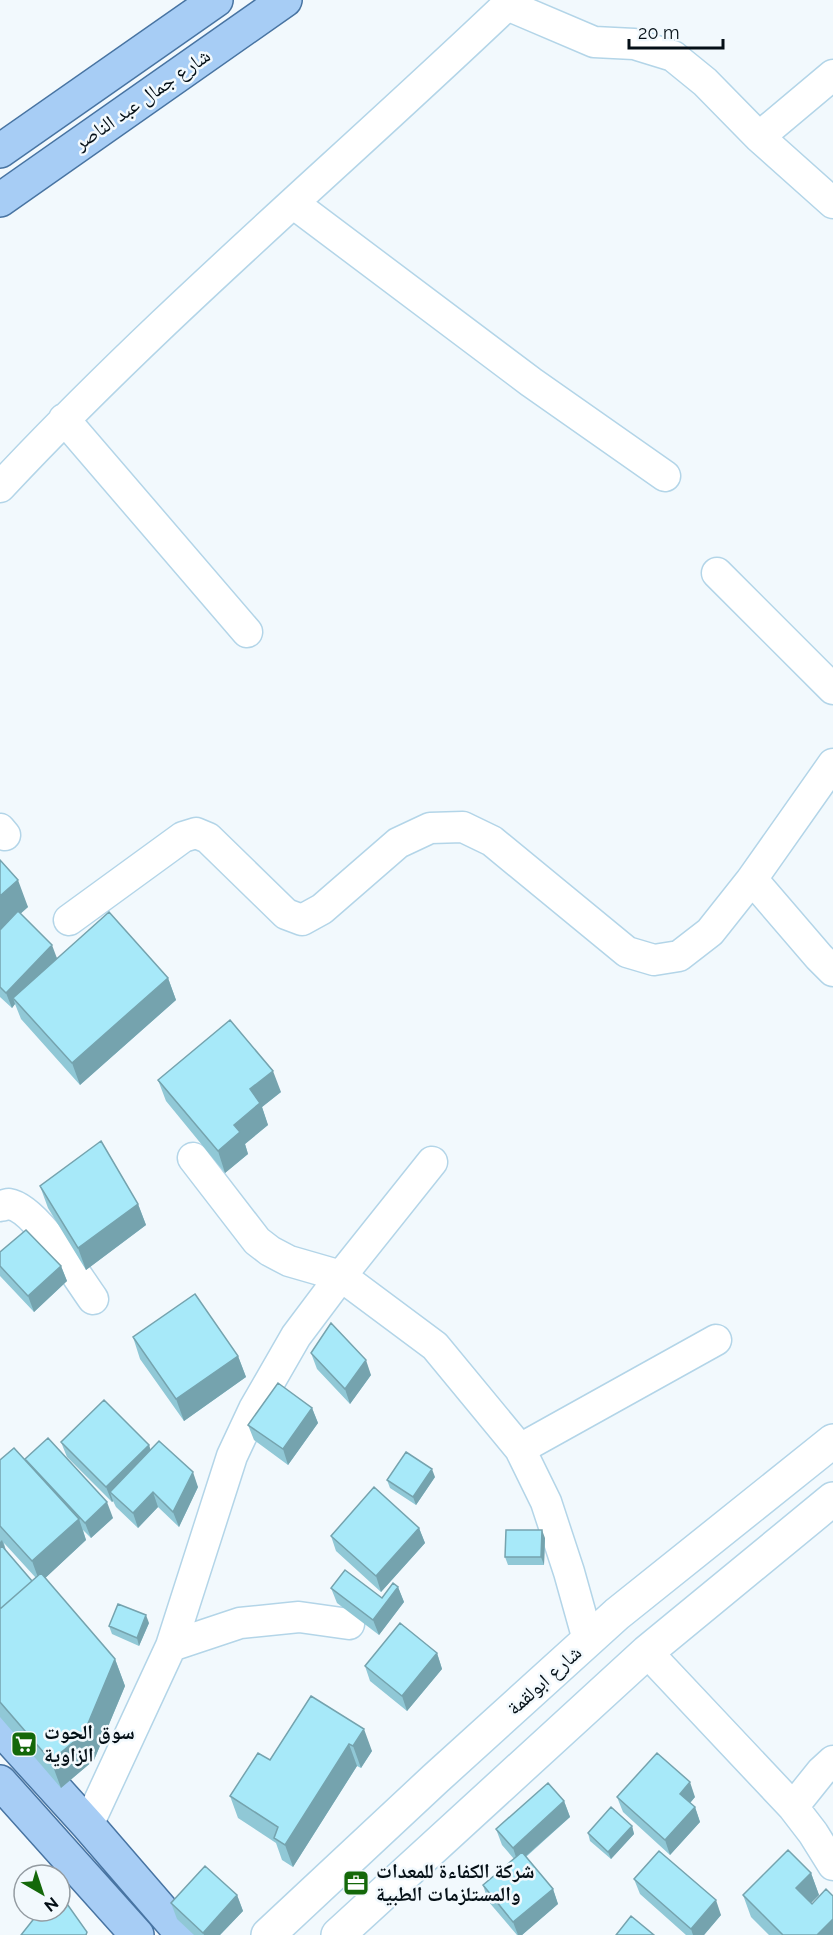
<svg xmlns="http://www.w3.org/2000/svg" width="833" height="1935" font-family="Raleway,'Noto Naskh Arabic',sans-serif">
  <rect width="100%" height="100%" fill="#f2f9fd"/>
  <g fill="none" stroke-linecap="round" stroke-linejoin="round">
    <defs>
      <path id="minor" d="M509,0L507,5L594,42L634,44L673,56L705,82L759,137L833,203
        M759,137L833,75
        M293,203L531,382L665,476
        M64,419L247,632
        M0,487C160,316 338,166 507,5
        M717,573L833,689
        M0,829L5,835
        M752,879L819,957L833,971
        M69,920L183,837L196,833L208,838L286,914L302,920L322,909L398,843L430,828L463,827L492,841L627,952L654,960L679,956L710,932L752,879L833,764
        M193,1158L257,1241L270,1251L289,1261L341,1276L435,1346L520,1449L546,1502L569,1572L588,1640
        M0,1206C1,1206 8,1204 9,1204C36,1208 77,1277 93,1299
        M520,1449L716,1340
        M171,1646L240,1623L299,1617L349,1624
        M647,1652L793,1807L813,1833L833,1865
        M793,1807L821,1772L833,1761
        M88,1825L171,1646L232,1456L254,1409L296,1336L341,1276L432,1162"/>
      <path id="tertiary" d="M268,1935L435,1779L617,1614L833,1441
        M338,1935L647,1652L833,1499"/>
      <path id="primary" d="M0,151L216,0
        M0,200L285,0
        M0,1728L88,1825L183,1935
        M0,1782L137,1935"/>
    </defs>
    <use href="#minor" stroke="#b3d5e8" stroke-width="33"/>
    <use href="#tertiary" stroke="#b3d5e8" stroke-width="36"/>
    <use href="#primary" stroke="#4874a2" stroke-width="36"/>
    <use href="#minor" stroke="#fff" stroke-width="30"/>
    <use href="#tertiary" stroke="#fff" stroke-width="33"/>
    <use href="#primary" stroke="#a7cdf5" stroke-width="33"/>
  </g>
  <path fill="#90c8d6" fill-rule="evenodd" d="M0,860L28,907L20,914L57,958L168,978L176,1000L80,1085L21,1019L15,1004L12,1008L0,997Z
    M158,1080L281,1092L262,1107L268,1125L245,1144L248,1154L225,1173L166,1101Z
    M40,1186L138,1204L146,1225L86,1270L48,1208Z
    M0,1252L61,1266L67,1281L34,1312L0,1276Z
    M133,1337L238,1356L246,1377L184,1421L140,1359Z
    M311,1353L371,1375L350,1404L317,1369Z
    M312,1408L318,1423L288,1465L254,1440L248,1425Z
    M61,1442L149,1445L150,1450L198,1487L179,1527L158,1507L138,1528L116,1507L113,1501L112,1502L67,1457Z
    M25,1459L113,1518L91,1538L83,1530L86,1540L45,1578L115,1659L125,1686L94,1760L61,1788L0,1717V1460L26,1462ZM4,1543L36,1578L32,1581L6,1551Z
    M435,1477L416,1505L390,1488L387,1480Z
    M419,1528L425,1543L381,1592L336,1551L331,1536Z
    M545,1538L544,1565H508L505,1557Z
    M398,1587L404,1602L379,1635L337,1603L331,1588L382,1598Z
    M149,1623L139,1646L112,1634L109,1626Z
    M437,1653L442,1669L407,1711L370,1681L365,1666Z
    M311,1696L372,1751L361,1768L357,1766L293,1867L282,1860L276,1843L238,1818L230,1796L270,1760Z
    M617,1797H695L690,1803L695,1807L700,1822L670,1855L623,1812Z
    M564,1801L570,1817L526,1857L553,1889L558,1904L522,1935H517L488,1901L483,1885L514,1859L502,1845L496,1829Z
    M632,1826L634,1834L611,1859L590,1841L588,1833Z
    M811,1873L819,1895L811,1903L833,1935H769L751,1917L743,1895Z
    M634,1879L721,1915L704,1935H686L640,1894Z
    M237,1895L243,1911L220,1935H194L177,1919L171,1903Z"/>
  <path fill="#75a3ae" d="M18,880L28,907L0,932V896Z
    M52,945L58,961L13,998L15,1004L12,1008L6,993Z
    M168,978L176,1000L80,1085L72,1063Z
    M273,1071L281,1092L262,1107L268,1125L245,1144L248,1154L225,1173L218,1151L234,1125L250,1089Z
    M138,1204L146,1225L86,1270L78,1248Z
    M61,1266L67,1281L34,1312L28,1296Z
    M238,1356L246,1377L184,1421L176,1399Z
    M366,1360L371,1375L350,1404L345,1389Z
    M312,1408L318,1423L288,1465L283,1449Z
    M149,1445L154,1460L110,1492L113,1501L112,1502L106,1487Z
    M432,1469L435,1477L416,1505L413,1497Z
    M193,1472L198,1487L179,1527L173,1512Z
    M153,1492L158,1507L138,1528L133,1513Z
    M107,1502L113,1518L91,1538L85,1523Z
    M79,1519L86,1540L40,1583L32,1561Z
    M419,1528L425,1543L381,1592L376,1576Z
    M542,1530L545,1538L544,1565L541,1557Z
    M2,1540L8,1556L0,1563V1542Z
    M398,1587L404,1602L379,1635L373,1620Z
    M146,1615L149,1623L139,1646L137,1638Z
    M437,1653L442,1669L407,1711L402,1696Z
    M115,1659L125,1686L94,1760L61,1788L51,1761Z
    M364,1729L372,1751L361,1768L353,1746Z
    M349,1744L357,1766L293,1867L285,1845Z
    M690,1782L695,1797L685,1809L680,1794Z
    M564,1801L570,1817L518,1863L513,1848Z
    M695,1807L700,1822L670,1855L665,1840Z
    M632,1826L634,1834L611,1859L608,1852Z
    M811,1873L819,1895L804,1910L796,1888Z
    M553,1889L558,1904L522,1935H518L513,1922Z
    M237,1895L243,1911L220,1935H204L203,1933Z
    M716,1900L721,1915L704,1935H693L691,1929Z
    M833,1919V1935H817Z"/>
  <path fill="#a7e9f9" stroke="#75a3ae" stroke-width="1.5" d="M0,860L18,880L0,896Z
    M18,911L52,945L6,993L0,987V930Z
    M109,912L168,978L72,1063L13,998Z
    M230,1020L273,1071L250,1089L260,1103L234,1125L240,1132L218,1151L158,1080Z
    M101,1141L138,1204L78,1248L40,1186Z
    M26,1230L61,1266L28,1296L0,1266V1252Z
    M195,1294L238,1356L176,1399L133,1337Z
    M331,1323L366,1360L345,1389L311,1353Z
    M278,1383L312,1408L283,1449L248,1425Z
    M104,1400L149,1445L106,1487L61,1442Z
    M48,1438L107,1502L85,1523L25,1459Z
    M159,1441L193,1472L173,1512L153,1492L133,1513L110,1492Z
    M14,1448L79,1519L32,1561L0,1526V1460Z
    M406,1452L432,1469L413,1497L387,1480Z
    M374,1487L419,1528L376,1576L331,1536Z
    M506,1530H542L541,1557H505Z
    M2,1546L32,1581L0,1609V1548Z
    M345,1570L382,1598L393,1583L398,1587L373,1620L331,1588Z
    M41,1573L115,1659L84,1733L51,1761L0,1702V1609Z
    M118,1604L146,1615L137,1638L109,1626Z
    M400,1623L437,1653L402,1696L365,1666Z
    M311,1696L364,1729L353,1746L349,1744L285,1845L274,1838L278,1827L230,1796L258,1753L270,1760Z
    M657,1753L690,1782L680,1794L695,1807L665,1840L617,1797Z
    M548,1783L564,1801L513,1848L496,1829Z
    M611,1807L632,1826L608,1852L588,1833Z
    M788,1850L811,1873L796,1888L812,1904L826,1889L833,1896V1919L817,1935H783L743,1895Z
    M659,1851L716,1900L691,1929L634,1879Z
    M522,1852L553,1889L513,1922L483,1885Z
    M205,1866L237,1895L203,1933L171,1903Z
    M60,1894L87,1932L86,1935H21L40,1911H60Z
    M631,1916L654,1935H616Z"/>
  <defs>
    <symbol id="supermarket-square" viewBox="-11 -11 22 22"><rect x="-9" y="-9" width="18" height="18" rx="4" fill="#14680a" stroke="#f2f9fd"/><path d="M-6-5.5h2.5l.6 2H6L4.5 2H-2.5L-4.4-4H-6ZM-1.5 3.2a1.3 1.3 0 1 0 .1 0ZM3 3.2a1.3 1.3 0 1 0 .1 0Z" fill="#fff"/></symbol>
    <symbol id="office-square" viewBox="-11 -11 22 22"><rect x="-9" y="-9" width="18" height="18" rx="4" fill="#14680a" stroke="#f2f9fd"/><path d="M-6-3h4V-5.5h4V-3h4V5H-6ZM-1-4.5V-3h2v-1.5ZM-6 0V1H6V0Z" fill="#fff"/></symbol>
  </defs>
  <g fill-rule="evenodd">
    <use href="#supermarket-square" x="9" y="1729" width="30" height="30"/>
    <use href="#office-square" x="341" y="1868" width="30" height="30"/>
  </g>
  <g text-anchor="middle" stroke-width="5" stroke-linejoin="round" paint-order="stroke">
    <g font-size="20" fill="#040f16" stroke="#f2f9fd">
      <text transform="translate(142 99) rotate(-35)" y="7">شارع جمال عبد الناصر</text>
      <text transform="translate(544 1680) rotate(-42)" y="7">شارع ابولقمة</text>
    </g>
    <g font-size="20" font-weight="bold" fill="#040f16" stroke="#f2f9fd" text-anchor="start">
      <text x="44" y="1739">سوق الحوت<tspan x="44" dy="23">الزاوية</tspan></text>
      <text x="376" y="1878">شركة الكفاءة للمعدات<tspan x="376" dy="23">والمستلزمات الطبية</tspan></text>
    </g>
  </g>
  <g transform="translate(42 1893) rotate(141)"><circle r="28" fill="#f2f9fd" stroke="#939ba1" stroke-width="1.5"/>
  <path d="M0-4.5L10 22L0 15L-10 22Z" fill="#14680a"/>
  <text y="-9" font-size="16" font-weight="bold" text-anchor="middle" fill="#040f16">N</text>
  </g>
  <path d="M629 39v9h94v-9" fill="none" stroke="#040f16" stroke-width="3"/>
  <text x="638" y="39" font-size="18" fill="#040f16" stroke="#f2f9fd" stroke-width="4.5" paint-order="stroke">20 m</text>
</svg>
